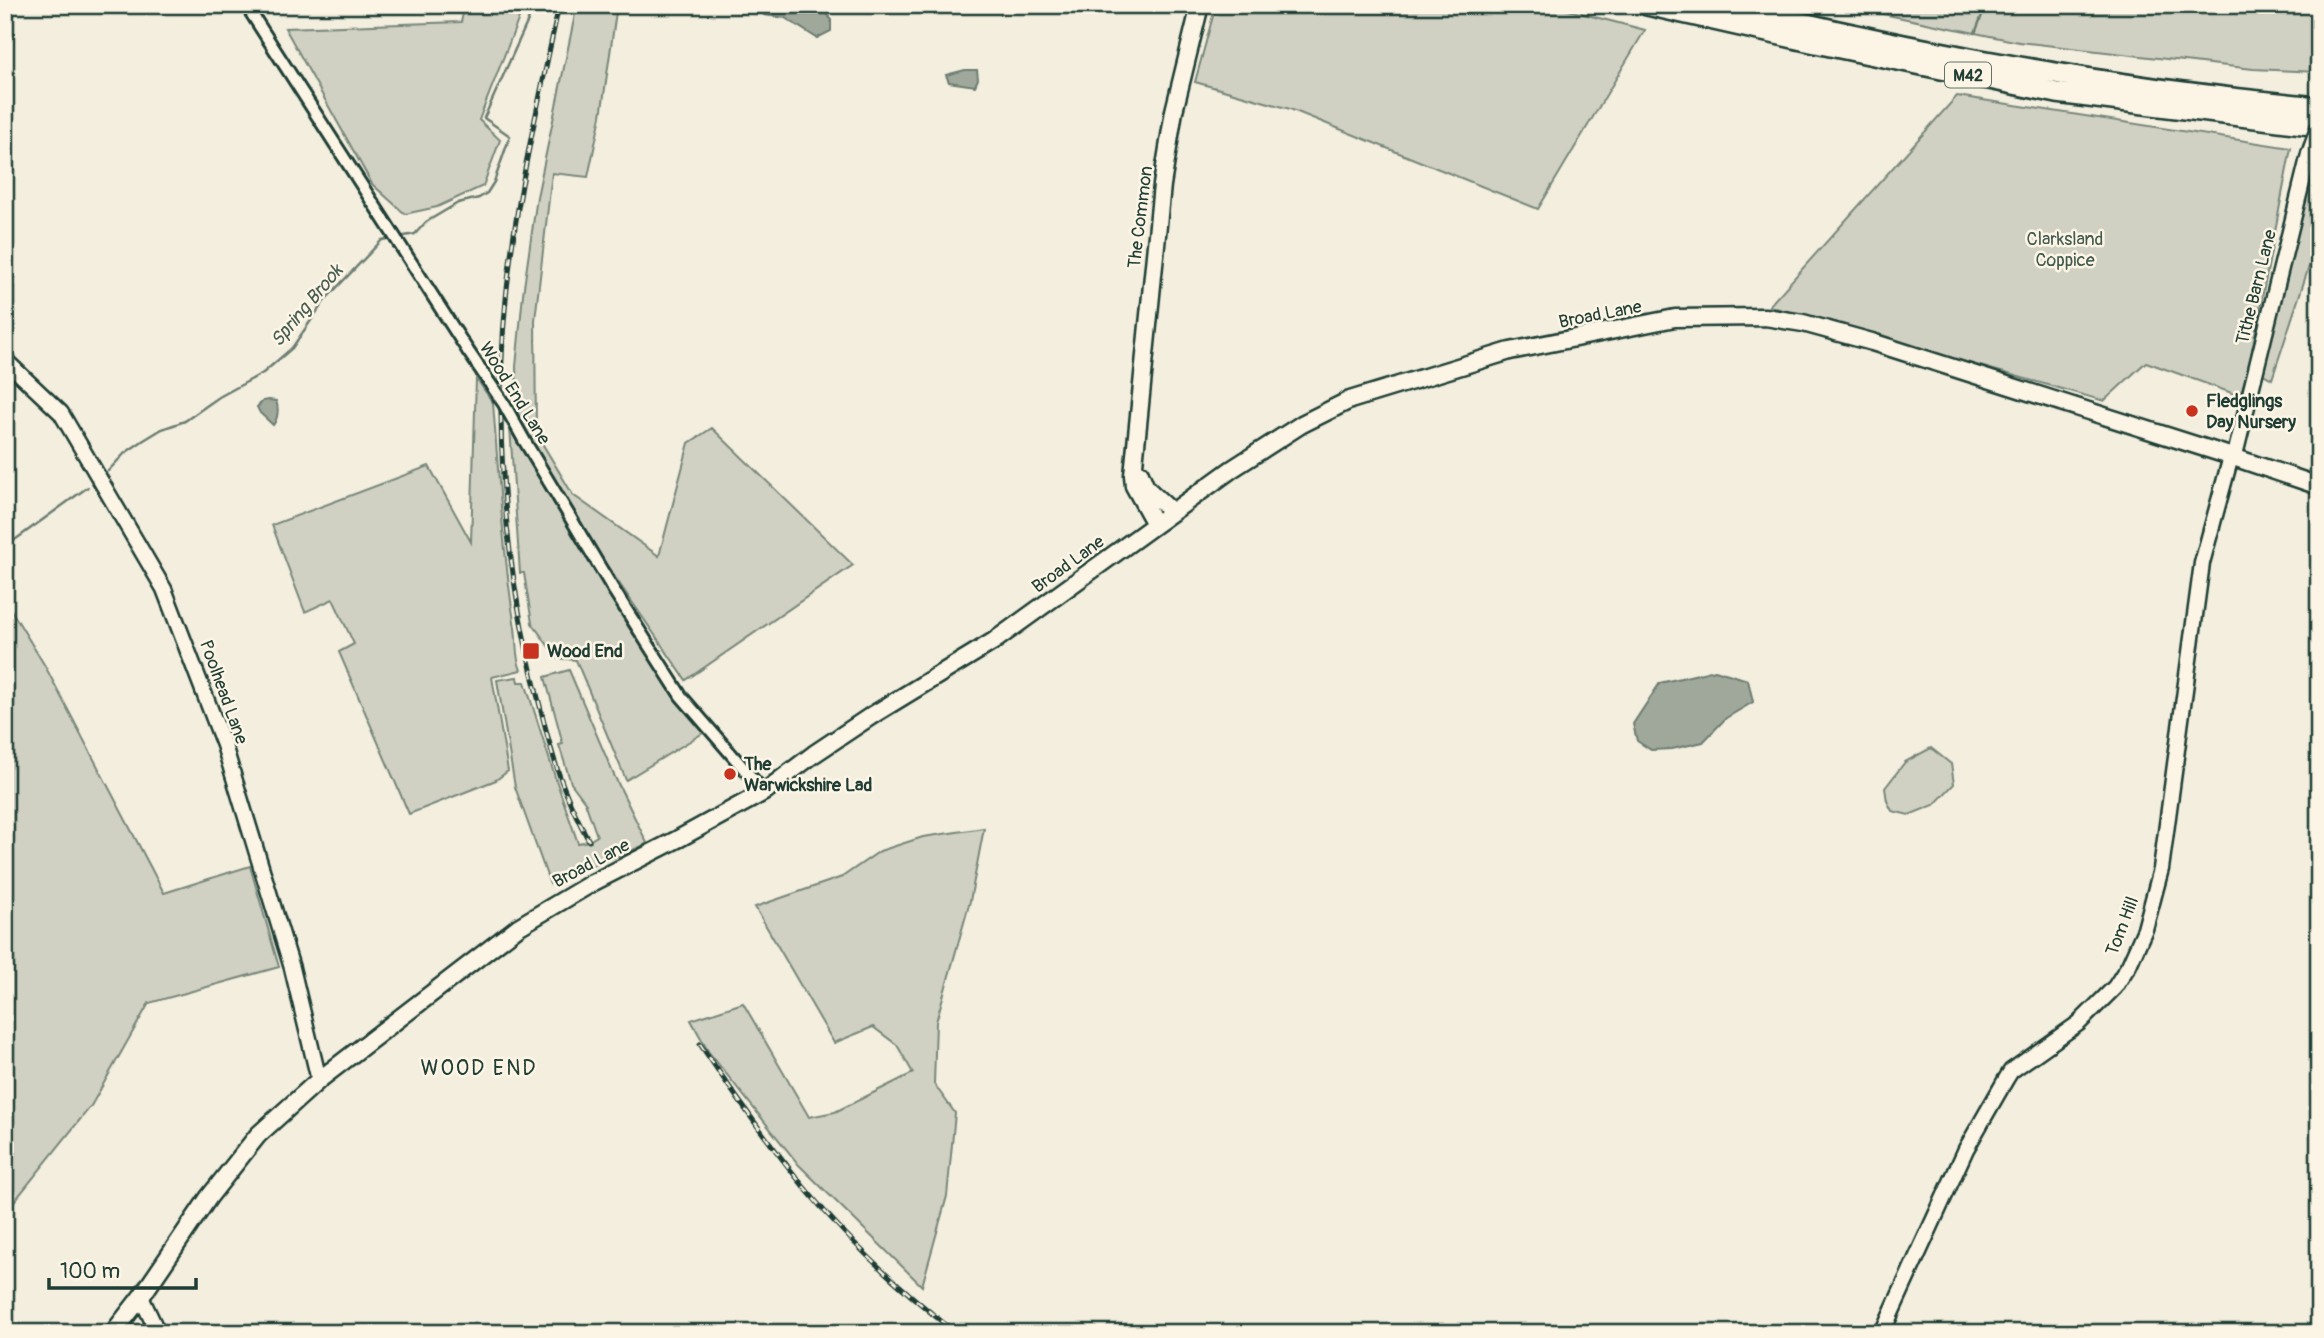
<svg xmlns="http://www.w3.org/2000/svg" width="2324" height="1338" font-family="Pangolin,sans-serif">
  <rect width="100%" height="100%" fill="#f3eede"/>
  <filter id="ink" filterUnits="userSpaceOnUse"><feTurbulence type="fractalNoise" baseFrequency=".0143" numOctaves="2"/><feDisplacementMap in="SourceGraphic" scale="14" xChannelSelector="R" yChannelSelector="G"/><feConvolveMatrix kernelMatrix="1 2 1 2 8 2 1 2 1" color-interpolation-filters="sRGB"/></filter>
  <g filter="url(#ink)">
    <path fill="#d0d1c2" stroke="#78877b" stroke-width="2" d="M465,5H524L479,120L500,140L483,186L437,207L405,214L372,184L285,28L461,22Z
      M577,5H617L601,116L588,177L552,173L535,320L536,433L573,495L659,556L689,443L712,428L853,565L686,680L583,531L531,447L518,413L516,367L523,294L537,197Z
      M1216,5H1549L1645,30L1538,209L1290,109L1195,82Z
      M1839,5H2319V72L2253,69L2019,42Z
      M1957,96L2291,148L2249,366L2240,396L2146,362L2104,401L1769,306Z
      M2316,153H2319V236L2272,379L2260,372Z
      M476,378L493,403C499,478 503,554 515,628C517,643 515,657 521,670L492,677L508,771L496,780L409,814L339,652L354,644L333,599L305,612L272,525L429,466L471,542Z
      M510,427L629,628L703,733L626,780L576,660L557,658L532,623L524,573H520Z
      M5,600L45,666L164,893L250,866L279,967L149,1003L91,1106L5,1213Z
      M569,670L613,773L648,845L646,844C614,860 580,867 550,884L515,787L497,680L517,677L518,682H525L555,777L578,843L589,841L597,836L585,802L571,783L559,745L563,744L545,677Z
      M1931,748L1951,764L1954,784L1934,805L1909,815L1892,811L1887,801L1885,788L1905,762Z
      M984,828L970,901L936,1022L934,1084L955,1113L947,1196L922,1286L799,1165L708,1051L691,1020L743,1003L809,1117L835,1112L913,1073L897,1045L873,1027L834,1043L755,907L842,877L880,851L923,837Z"/>
    <path fill="#a0a89b" stroke="#6c7d72" stroke-width="2" d="M756,5H822L831,20V31L817,38L785,18L764,15Z
      M965,70H977L978,79L975,86L949,82L946,75Z
      M269,400L276,401C279,408 278,419 273,425L260,413L257,407L263,401Z
      M1715,670L1748,680L1753,702L1726,718L1703,742L1672,749L1651,750L1637,741L1633,724L1660,683Z"/>
    <g fill="none" stroke-linecap="round" stroke-linejoin="round">
      <path stroke="#6c7d72" stroke-width="2.5" d="M1975,33L1986,5
        M399,237L415,234L426,222L458,203L479,198L487,193L494,182L510,136L484,118L535,5
        M108,471L125,453L144,440L162,429L185,421L219,397L263,373L292,348L325,300L382,240L392,238
        M5,547L88,487"/>
      <defs>
        <path id="minor" d="M246,5L468,351
          M524,440L613,589L681,696L764,792"/>
        <path id="tertiary" d="M5,360L61,413L164,589L224,745L292,968L319,1080
          M141,1297L158,1333
          M1882,1333L1966,1149L2006,1079L2011,1071L2079,1023L2115,987L2129,965L2145,929L2161,869L2202,563L2229,464L2236,451L2309,154"/>
        <path id="secondary" d="M1140,473L1146,488L1172,512
          M1155,524L1134,486L1133,475L1162,185L1174,111L1200,5
          M113,1333L141,1297L209,1197L258,1135L319,1080L518,927L592,883L678,839L764,792L814,754L871,716L994,641L1232,469L1302,424L1350,400L1510,351L1675,318L1765,317L1803,323L1872,342L2233,457L2319,486"/>
        <path id="motorway" d="M1647,5L1811,42L2057,93L2319,126
          M1727,5C1921,53 2119,89 2319,107"/>
      </defs>
      <use href="#minor" stroke="#1f3d34" stroke-width="16"/>
      <use href="#tertiary" stroke="#1f3d34" stroke-width="19"/>
      <use href="#secondary" stroke="#1f3d34" stroke-width="21"/>
      <use href="#motorway" stroke="#1f3d34" stroke-width="24"/>
      <use href="#minor" stroke="#fcf5e5" stroke-width="10"/>
      <use href="#tertiary" stroke="#fcf5e5" stroke-width="14"/>
      <use href="#secondary" stroke="#fcf5e5" stroke-width="16"/>
      <use href="#motorway" stroke="#fcf5e5" stroke-width="19"/>
      <defs>
        <path id="rail" d="M559,5C542,88 522,171 511,255C491,403 501,557 539,702C546,731 553,760 564,788C571,806 580,824 589,841
          M700,1044C733,1093 767,1141 804,1187C847,1240 903,1291 956,1333"/>
      </defs>
      <use href="#rail" stroke="#1f3d34" stroke-width="5"/>
      <use href="#rail" stroke="#fcf5e5" stroke-width="2.5" stroke-dasharray="8" stroke-linecap="butt"/>
      <defs>
        <path id="minor-bridge" d="M468,351L504,404L524,440"/>
        <path id="tertiary-bridge" d="M2309,154L2319,126"/>
      </defs>
      <use href="#minor-bridge" stroke="#1f3d34" stroke-width="16" stroke-linecap="butt"/>
      <use href="#tertiary-bridge" stroke="#1f3d34" stroke-width="19" stroke-linecap="butt"/>
      <use href="#minor-bridge" stroke="#fcf5e5" stroke-width="10"/>
      <use href="#tertiary-bridge" stroke="#fcf5e5" stroke-width="14"/>
    </g>
  </g>
  <g fill="#c8321e" stroke="#fcf5e5" stroke-width="2.5">
    <circle cx="2192" cy="411" r="7"/>
    <rect x="522" y="642" width="18" height="18" rx="3.5"/>
    <circle cx="730" cy="774" r="7"/>
  </g>
  <g text-anchor="middle" stroke-width="5" stroke-linejoin="round" paint-order="stroke">
    <rect fill="#fcf5e5" stroke="#617469" stroke-width="2" x="1945" y="62.5" width="46" height="25" rx="5"/>
    <g font-size="16" font-weight="bold" fill="#1f3d34">
      <text x="1968" y="81">M42</text>
    </g>
    <g font-size="18" fill="#1f3d34" stroke="#fcf5e5">
      <text transform="translate(1140 217) rotate(-83)" y="6">The Common</text>
      <text transform="translate(2256 287) rotate(-76)" y="6">Tithe Barn Lane</text>
      <text transform="translate(1600 314) rotate(-11)" y="6">Broad Lane</text>
      <text transform="translate(515 393) rotate(58)" y="6">Wood End Lane</text>
      <text transform="translate(1068 564) rotate(-36)" y="6">Broad Lane</text>
      <text transform="translate(224 692) rotate(70)" y="6">Poolhead Lane</text>
      <text transform="translate(591 863) rotate(-28)" y="6">Broad Lane</text>
      <text transform="translate(2122 926) rotate(-69)" y="6">Tom Hill</text>
    </g>
    <g font-size="18" fill="#425b50" stroke="#fcf5e5">
      <text x="2065" y="245">Clarksland<tspan x="2065" dy="21">Coppice</tspan></text>
    </g>
    <g font-size="18" font-weight="bold" fill="#1f3d34" stroke="#fcf5e5" text-anchor="start">
      <text x="2206" y="407">Fledglings<tspan x="2206" dy="21">Day Nursery</tspan></text>
      <text x="547" y="657">Wood End</text>
      <text x="744" y="770">The<tspan x="744" dy="21">Warwickshire Lad</tspan></text>
    </g>
    <g font-size="19" font-style="italic" fill="#465d53" stroke="#fcf5e5">
      <text transform="translate(306 305) rotate(-50)" y="7">Spring Brook</text>
    </g>
    <g font-size="21" letter-spacing="2" fill="#1f3d34" stroke="#fcf5e5">
      <text x="479" y="1075">WOOD END</text>
    </g>
  </g>
  <rect width="2324" height="1338" fill="none" stroke="#fcf5e5" stroke-width="28"/>
  <rect x="14" y="14" width="2296" height="1310" fill="none" stroke="#1f3d34" stroke-width="2.5" filter="url(#ink)"/>
  <path d="M49 1278v10h147v-10" fill="none" stroke="#1f3d34" stroke-width="3.5"/>
  <text x="60" y="1278" font-size="21" fill="#1f3d34" stroke="#fcf5e5" stroke-width="5" paint-order="stroke">100 m</text>
</svg>
